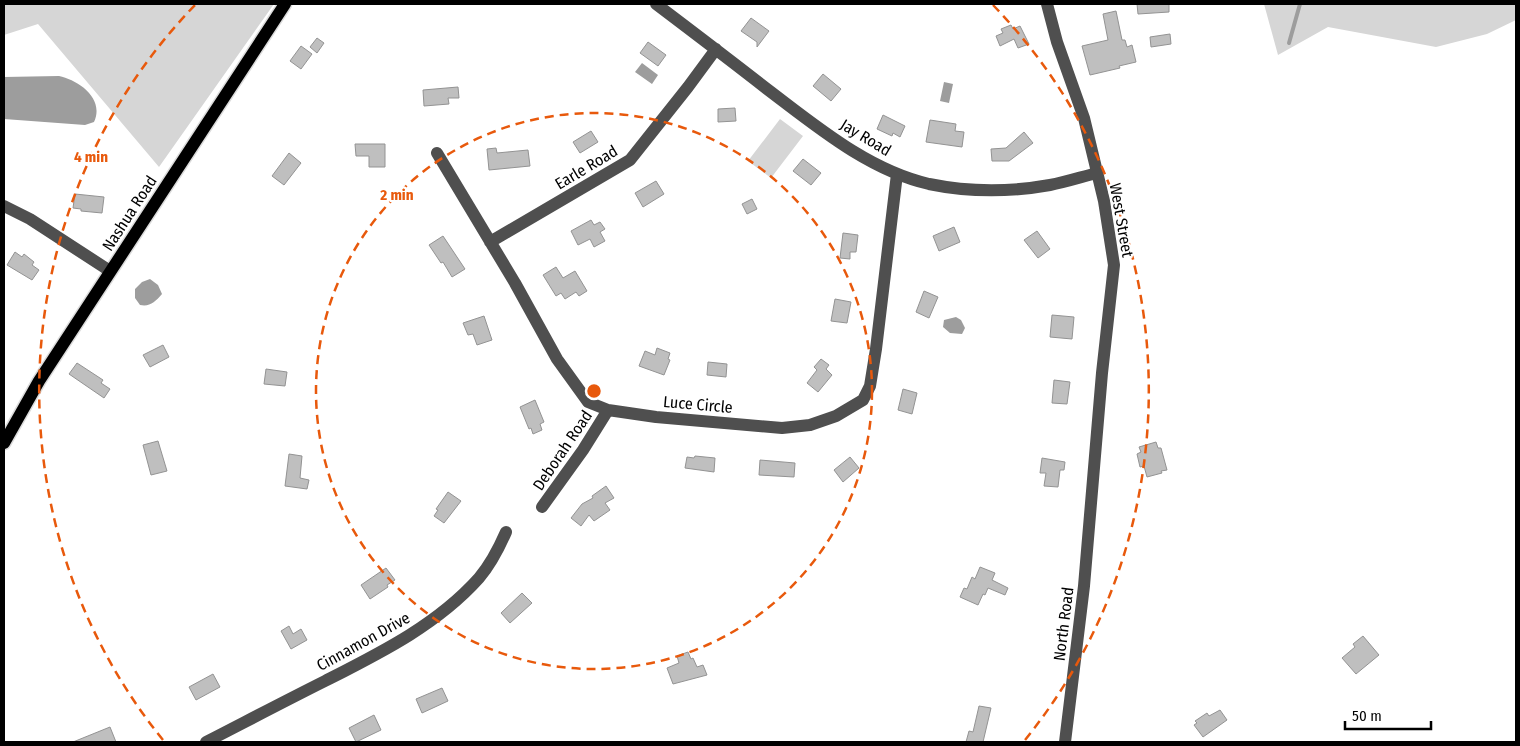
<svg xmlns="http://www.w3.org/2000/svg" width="1520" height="746" font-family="'Fira Sans Condensed',sans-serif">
  <rect width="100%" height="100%" fill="#fff"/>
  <path fill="#d6d6d6" d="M4,4H274L159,167L38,24L4,35Z
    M1264,4H1516V20L1487,34L1436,47L1328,27L1278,55Z
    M780,119L803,136L771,178L748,161Z"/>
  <path fill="#9d9d9d" d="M642,63L658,75L652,84L635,72Z
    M59,76C78,80 105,98 94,122L85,125L4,119V77Z
    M944,82L953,84L949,103L940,101Z
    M150,279L158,285L162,294C155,302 150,307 140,305L135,298V289L142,282Z
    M956,317L961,320L965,328L962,334L950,333L943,327L944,320Z"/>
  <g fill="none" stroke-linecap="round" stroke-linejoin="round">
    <path stroke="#9d9d9d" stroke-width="4" d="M1289,43L1300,4"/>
  </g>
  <path fill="#bfbfbf" stroke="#939393" d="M1137,4H1169V12L1138,14Z
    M1116,11L1122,40H1125L1127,47L1132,45L1136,62L1119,66L1120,68L1090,75L1082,46L1108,40L1103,14Z
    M751,18L769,31L757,47V42L741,31Z
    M1011,25L1013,29L1020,26L1029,44L1018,48L1014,39L1000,46L996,36L1003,33L1001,29Z
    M1170,34L1171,44L1151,47L1150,37Z
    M317,38L324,43L317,53L310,47Z
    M648,42L666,55L658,66L640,53Z
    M301,46L312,54L301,69L290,61Z
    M823,74L841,89L831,101L813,86Z
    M458,87L459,98H448L449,104L424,106L423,90Z
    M735,108L736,121L718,122V109Z
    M883,115L905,126L900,137L893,133L892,136L877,129Z
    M930,120L956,124L955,131L964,132L962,147L926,142Z
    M591,131L598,142L580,153L573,142Z
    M1024,132L1033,143L1009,161H992L991,149L1006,148Z
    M355,144H385V167H369V156H356Z
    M496,148L497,153L528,150L530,166L489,170L487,149Z
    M289,153L301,163L284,185L272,176Z
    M803,159L821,173L811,185L793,171Z
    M656,181L664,194L643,207L635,193Z
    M75,194L104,197L102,213L81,211V209L73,208Z
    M752,199L757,209L747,214L742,204Z
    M591,220L594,225L600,222L605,229L600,232L605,241L594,247L590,239L578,245L571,231Z
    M954,227L960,242L939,251L933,236Z
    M1037,231L1050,249L1038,258L1024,240Z
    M843,233L858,235L856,252H850V259L840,258Z
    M443,236L465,269L452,277L443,262L441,263L429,245Z
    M15,252L22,257L24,254L34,262L32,265L39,270L32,280L7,265Z
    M556,267L563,278L575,271L587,291L579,296L576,292L565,299L561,293L556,296L543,275Z
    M924,291L938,297L929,318L916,312Z
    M835,299L851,302L847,323L831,321Z
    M1052,315L1074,317L1072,339L1050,337Z
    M484,316L492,340L477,345L473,334L468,335L463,323Z
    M163,345L169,357L150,367L143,355Z
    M657,348L670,353L668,359L670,360L664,375L639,366L645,351L655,355Z
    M821,359L829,365L826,369L832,375L818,392L807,383L817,370L814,367Z
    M708,362L727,364L726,377L707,375Z
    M77,363L103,380L101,383L110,389L104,398L69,374Z
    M266,369L287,372L285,386L264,384Z
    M1054,380L1070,382L1067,404L1052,403Z
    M903,389L917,393L912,414L898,410Z
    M535,400L544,422L540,424L542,430L533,434L531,428L529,429L520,407Z
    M158,441L167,471L151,475L143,445Z
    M1156,442L1158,448H1161L1167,470L1161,471L1162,473L1147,477L1144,466L1140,467L1137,454L1141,452L1139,447Z
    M289,454L302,456L300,478L309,480L307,489L285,486Z
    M695,456L715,458L714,472L685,468L687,457L694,458Z
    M850,457L859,468L843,482L834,470Z
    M1042,458L1065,462L1064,470H1060L1058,487L1044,486L1046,473H1040Z
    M760,460L795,463L794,477L759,475Z
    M606,486L614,498L605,503L610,510L594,521L589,515L581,526L571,518L582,504L593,498L592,496Z
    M448,492L461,501L444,523L434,516L438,510L436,509Z
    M980,567L995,573L992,580L1008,588L1005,595L988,588L985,595L983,594L978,605L960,597L964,588L967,589L972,577L975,579Z
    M386,568L395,580L387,585L388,587L370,599L361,585Z
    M522,593L532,603L510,623L501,613Z
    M289,626L293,634L301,629L307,640L291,649L281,631Z
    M1363,636L1379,655L1356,674L1342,658L1355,647L1353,644Z
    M688,652L691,659L693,658L697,667L703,665L707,675L673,684L667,668L679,663L677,656Z
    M213,674L220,687L196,700L189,687Z
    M442,688L448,701L422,713L416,699Z
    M979,706L991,708L983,742H966L969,731L973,732Z
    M1220,710L1227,720L1203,737L1194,725L1197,723L1195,721L1207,713L1209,716Z
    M374,715L381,730L356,742L349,728Z
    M110,727L116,742H73Z"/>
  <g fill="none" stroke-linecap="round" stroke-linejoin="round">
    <defs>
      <path id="major" d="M4,443L39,381L285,4"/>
    </defs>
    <use href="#major" stroke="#dbdbdb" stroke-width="15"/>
    <path stroke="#4f4f4f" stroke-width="12" d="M656,4C693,32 730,60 767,89C816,126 868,170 929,184C968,192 1011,192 1050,185C1066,182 1081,177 1097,173
      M1047,4L1057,42L1084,118L1104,201L1114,265L1102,373L1084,586L1065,742
      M437,153L515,283L557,359L588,402L608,410L656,417L782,428L810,425L836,416L863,400L870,386L876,349L897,174
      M4,206L30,219L110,271
      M490,242L630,160L688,87L716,49
      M542,507L583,450L608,410
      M206,742C245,722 285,701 325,681C380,653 437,625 479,578C491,564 499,548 506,532"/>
    <use href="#major" stroke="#000" stroke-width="12"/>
  </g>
  <g fill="none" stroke="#e8590c" stroke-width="2.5" stroke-dasharray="9 6">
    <circle cx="594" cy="391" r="278"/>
    <path d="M163 740A555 555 0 0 1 195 5M993 5A555 555 0 0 1 1025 740"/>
  </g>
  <g text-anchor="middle" stroke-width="4.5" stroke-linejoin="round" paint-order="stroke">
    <g font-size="16" fill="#000" stroke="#fff">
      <text transform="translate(866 137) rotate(31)" y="6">Jay Road</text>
      <text transform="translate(586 167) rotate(-31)" y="6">Earle Road</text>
      <text transform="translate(129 213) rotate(-57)" y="6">Nashua Road</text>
      <text transform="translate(1122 220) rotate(80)" y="6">West Street</text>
      <text transform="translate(698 404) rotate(5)" y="6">Luce Circle</text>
      <text transform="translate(562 450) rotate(-56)" y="6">Deborah Road</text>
      <text transform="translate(1063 624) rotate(-83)" y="6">North Road</text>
      <text transform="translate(363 641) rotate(-29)" y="6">Cinnamon Drive</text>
    </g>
  </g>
  <circle cx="594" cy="391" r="8" fill="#e8590c" stroke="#fff" stroke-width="2.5"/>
  <g font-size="15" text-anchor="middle" font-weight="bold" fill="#e8590c" stroke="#fff" stroke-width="4.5" stroke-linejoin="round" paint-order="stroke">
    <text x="91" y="162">4 min</text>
    <text x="397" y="200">2 min</text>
  </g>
  <rect width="1520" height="746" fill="none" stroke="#000000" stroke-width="10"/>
  <path d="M1345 721v8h86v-8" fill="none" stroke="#000000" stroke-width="2.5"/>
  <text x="1352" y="721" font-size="15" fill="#000000" stroke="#ffffff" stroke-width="4" paint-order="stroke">50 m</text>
</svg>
